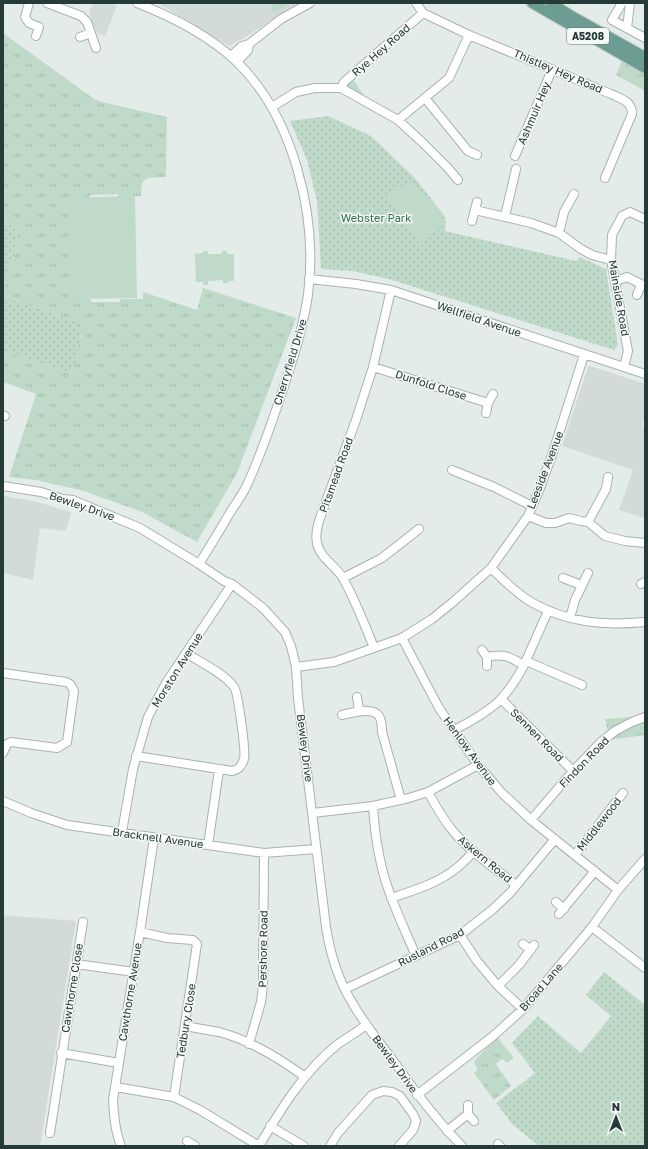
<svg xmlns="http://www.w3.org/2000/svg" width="648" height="1149" font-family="'Golos Text',sans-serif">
  <defs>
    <pattern id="grass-tufts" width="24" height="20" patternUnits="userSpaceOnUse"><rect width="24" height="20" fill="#bfdac8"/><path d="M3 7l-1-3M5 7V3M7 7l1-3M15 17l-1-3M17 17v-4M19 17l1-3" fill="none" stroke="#a4bcac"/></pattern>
    <pattern id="park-dots" width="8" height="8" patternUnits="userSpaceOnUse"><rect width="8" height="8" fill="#bfdac8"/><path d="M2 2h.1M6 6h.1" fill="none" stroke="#a4bcac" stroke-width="1.8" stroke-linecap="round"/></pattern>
  </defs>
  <rect width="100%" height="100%" fill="#e4ece9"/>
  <path fill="#d2dbd8" d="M93,3H110L117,6L105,36L97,33L89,13Z
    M158,3H298L244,38L229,46Z
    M590,366L645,384V415L642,426L645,427V518L619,510L633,470L562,446L588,367Z
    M3,496L34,501L71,512L66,531L40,528L33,580L3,573Z
    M3,915L76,921L40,1146H3Z"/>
  <path fill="url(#grass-tufts)" d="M273,3H291L275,13L271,10Z
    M3,33L94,99L102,102L167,117L166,177C147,178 141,174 141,196L118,197V194L90,195L72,299H91V302H120V299H143V292L197,310L203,288L296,318L237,473L197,542L142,512L84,491L36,480L9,477L36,394L3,382V351L71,373L81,336L74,321L3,296V291L16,245L18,230L3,221Z
    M624,56L645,68V91L616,75Z
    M351,76L371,106L341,88Z
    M645,716V735L610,740L605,719Z
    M498,1038L514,1058L507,1063L502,1059L496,1064L511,1086L494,1100L474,1073L478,1069L474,1063L477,1058L495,1039Z"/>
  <path fill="url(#park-dots)" d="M328,116L371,136L415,178L446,218L445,231L576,261L580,257L606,269L618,345L614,350L389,279L352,271L321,269L317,201L307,160L290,121Z
    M3,221L18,230L16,245L3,291Z
    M3,296L74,321C88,330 75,359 71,373L3,351Z
    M604,972L645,1005V1146H539L513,1125L496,1103L535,1073L512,1043L538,1016L581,1053L611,1016L586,995Z"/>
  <path fill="#bfdac8" d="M411,180L446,223L420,245L387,197Z
    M135,196L137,298L70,299L68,198Z
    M203,251H208V254H222V251H227V254H234V281H229L228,283H223V280L208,281V285H203V282H196L195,254L203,253Z"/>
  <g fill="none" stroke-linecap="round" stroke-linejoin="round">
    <defs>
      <path id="minor" d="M29,3L25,17L29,23L39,27L36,36
        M47,3L81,16L87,22L96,48
        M137,3C173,17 207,34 236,61C294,117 318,217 308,295C302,335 289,372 276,410C267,436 258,462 246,487C241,497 234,506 228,516C219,532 209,548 199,564
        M416,3L423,13L469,35L611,94C621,99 632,101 632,114L605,178
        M622,3L612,20L645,38
        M627,28L630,3
        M80,37L91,33
        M231,56L242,46L249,44L281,19L310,3
        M237,62L248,50L249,44
        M341,88L344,82L423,13
        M425,98L468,151L477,155
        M272,107L296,92L315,88H341L398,120L423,143L448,168L458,180
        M398,120L449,78L469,35
        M515,156L552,70
        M475,210L531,223L559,233L581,249L592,255L611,260
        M505,216L516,169
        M472,221L477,202
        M559,233L564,212L574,194
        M309,279L356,284L391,290L645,374
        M616,281L627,277L645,286
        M637,295L641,284
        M373,367L488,403
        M624,367L628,351L611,260L612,235L622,216L630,212L645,219
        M486,413L488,403L493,394
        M3,415L5,416
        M452,470L494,487L532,506
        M3,486L41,492L63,499L73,500L140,528L199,564L224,581L232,584L263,608L285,632L291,646L296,667L298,698L326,927C330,953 338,980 353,1004C365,1025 381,1044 395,1063C416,1093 437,1121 462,1146
        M528,516L546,523H555L569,518L581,521L588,522L605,536L625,541L645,543
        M588,522L606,489L608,477
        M491,568C503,580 516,593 531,602C568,623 604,626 645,622
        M343,578L382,558L419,529
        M563,578L581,585
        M641,584L645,582
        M570,618L575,600L588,573
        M402,638L439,708L478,765L502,793L531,820L618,890
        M374,648C365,625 356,602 344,580C337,566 320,559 317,543C315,533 318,524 321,515L356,420L373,367L391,290
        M482,650L487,657
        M526,661L582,685
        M487,666V657C505,653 509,657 524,665
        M296,667L334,662L402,638L432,619L453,602L491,568L528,516L540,488L553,452L584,355
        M3,673L66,682L70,684L74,691L67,742L57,748L11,742L7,744L3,753
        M357,697L359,710
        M501,699L573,771
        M342,715C351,713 372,706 379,716C382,721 382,727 382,732L401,800
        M454,730C470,722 488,712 501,699C510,689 518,677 524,665L548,611
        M136,756L232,771C238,770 242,766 244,759C246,752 238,692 234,687C225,674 200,662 186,653
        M428,792C435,805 443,819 453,831C470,852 495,868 516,885
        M3,801L31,813L67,825L264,853L316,849
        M373,806C375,838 380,870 392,899C399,918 408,937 416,956
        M313,813L373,806L409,798L428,792L478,765
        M531,820L573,771L601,742L615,731L632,722L645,717
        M122,832L133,769L148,717L166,683L232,584
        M208,845L219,770
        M575,855L623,793
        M391,898C415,890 439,883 458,867C464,862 469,857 474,851
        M556,902L564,909
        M559,914L595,871
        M592,927L645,968
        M140,932L167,938L193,940L197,944L174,1097
        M460,935L477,961L498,986L523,1009
        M523,944L531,950
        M76,964L134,972
        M498,986L519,965L534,945
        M345,989L460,935L492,910L510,893L555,839
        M185,1026C196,1028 208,1030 219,1032C250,1040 279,1058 305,1077
        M249,1044L261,1002L263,985L264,853
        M61,1053L119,1063
        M116,1087L174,1097L200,1110L259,1146
        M417,1095L492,1037L523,1009L592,927L618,890L645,859
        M468,1105V1114L474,1121
        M270,1126L304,1146
        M447,1131L468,1114
        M50,1133L83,922
        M187,1141L195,1146
        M498,1144L500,1146
        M121,1146C115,1131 114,1115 113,1100L140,932L154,838
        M259,1146C281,1109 304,1071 338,1044C347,1038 357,1032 366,1025
        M330,1146L338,1133L372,1095L383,1091L392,1092L400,1096L413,1114L416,1121L413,1130L399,1146"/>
      <path id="major" d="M532,3L645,68
        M551,3L570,15L645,57"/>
    </defs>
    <use href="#minor" stroke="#a7b3b0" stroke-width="10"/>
    <use href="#major" stroke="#c2c8c7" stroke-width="12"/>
    <use href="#minor" stroke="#fff" stroke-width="8"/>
    <use href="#major" stroke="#6d9c93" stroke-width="10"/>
  </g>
  <g text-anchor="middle" stroke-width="3" stroke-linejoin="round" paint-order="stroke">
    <rect fill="#f4f8f6" stroke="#637470" stroke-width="1" x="567" y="28" width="42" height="16" rx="3"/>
    <g font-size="10" font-weight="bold" fill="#253b37">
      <text x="588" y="40">A5208</text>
    </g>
    <g font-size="11" fill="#253b37" stroke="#f4f8f6">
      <text transform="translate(381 50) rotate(-41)" y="4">Rye Hey Road</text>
      <text transform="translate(558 71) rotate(23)" y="4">Thistley Hey Road</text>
      <text transform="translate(534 113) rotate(-67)" y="4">Ashmuir Hey</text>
      <text transform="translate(619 298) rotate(80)" y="4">Mainside Road</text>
      <text transform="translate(479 319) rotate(19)" y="4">Wellfield Avenue</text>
      <text transform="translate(290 362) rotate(-73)" y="4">Cherryfield Drive</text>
      <text transform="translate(431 385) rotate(18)" y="4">Dunfold Close</text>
      <text transform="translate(545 470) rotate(-69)" y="4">Leeside Avenue</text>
      <text transform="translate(336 475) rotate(-70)" y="4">Pitsmead Road</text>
      <text transform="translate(82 506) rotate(19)" y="4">Bewley Drive</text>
      <text transform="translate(177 670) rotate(-58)" y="4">Morston Avenue</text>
      <text transform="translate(537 735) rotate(45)" y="4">Sennen Road</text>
      <text transform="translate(305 748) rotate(83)" y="4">Bewley Drive</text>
      <text transform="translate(470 751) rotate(54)" y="4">Henlow Avenue</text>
      <text transform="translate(584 762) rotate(-46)" y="4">Findon Road</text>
      <text transform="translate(599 824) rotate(-52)" y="4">Middlewood</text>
      <text transform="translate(158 838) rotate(8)" y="4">Bracknell Avenue</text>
      <text transform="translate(485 859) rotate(40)" y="4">Askern Road</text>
      <text transform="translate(431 947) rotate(-27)" y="4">Rusland Road</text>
      <text transform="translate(263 949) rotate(-89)" y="4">Pershore Road</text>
      <text transform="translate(541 987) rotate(-49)" y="4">Broad Lane</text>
      <text transform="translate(72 988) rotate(-81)" y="4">Cawthorne Close</text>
      <text transform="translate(130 992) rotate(-81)" y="4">Cawthorne Avenue</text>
      <text transform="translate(186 1021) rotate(-81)" y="4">Tedbury Close</text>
      <text transform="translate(395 1064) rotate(54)" y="4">Bewley Drive</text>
    </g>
    <g font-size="11" fill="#336e4e" stroke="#f4f8f6">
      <text x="376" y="222">Webster Park</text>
    </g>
  </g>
  <rect width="648" height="1149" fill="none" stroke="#253b37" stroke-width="8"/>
  <g transform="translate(616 1117)" stroke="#f4f8f6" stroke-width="3" paint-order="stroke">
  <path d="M0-3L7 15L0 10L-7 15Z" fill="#253b37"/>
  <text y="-6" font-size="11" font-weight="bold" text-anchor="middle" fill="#253b37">N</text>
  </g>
</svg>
